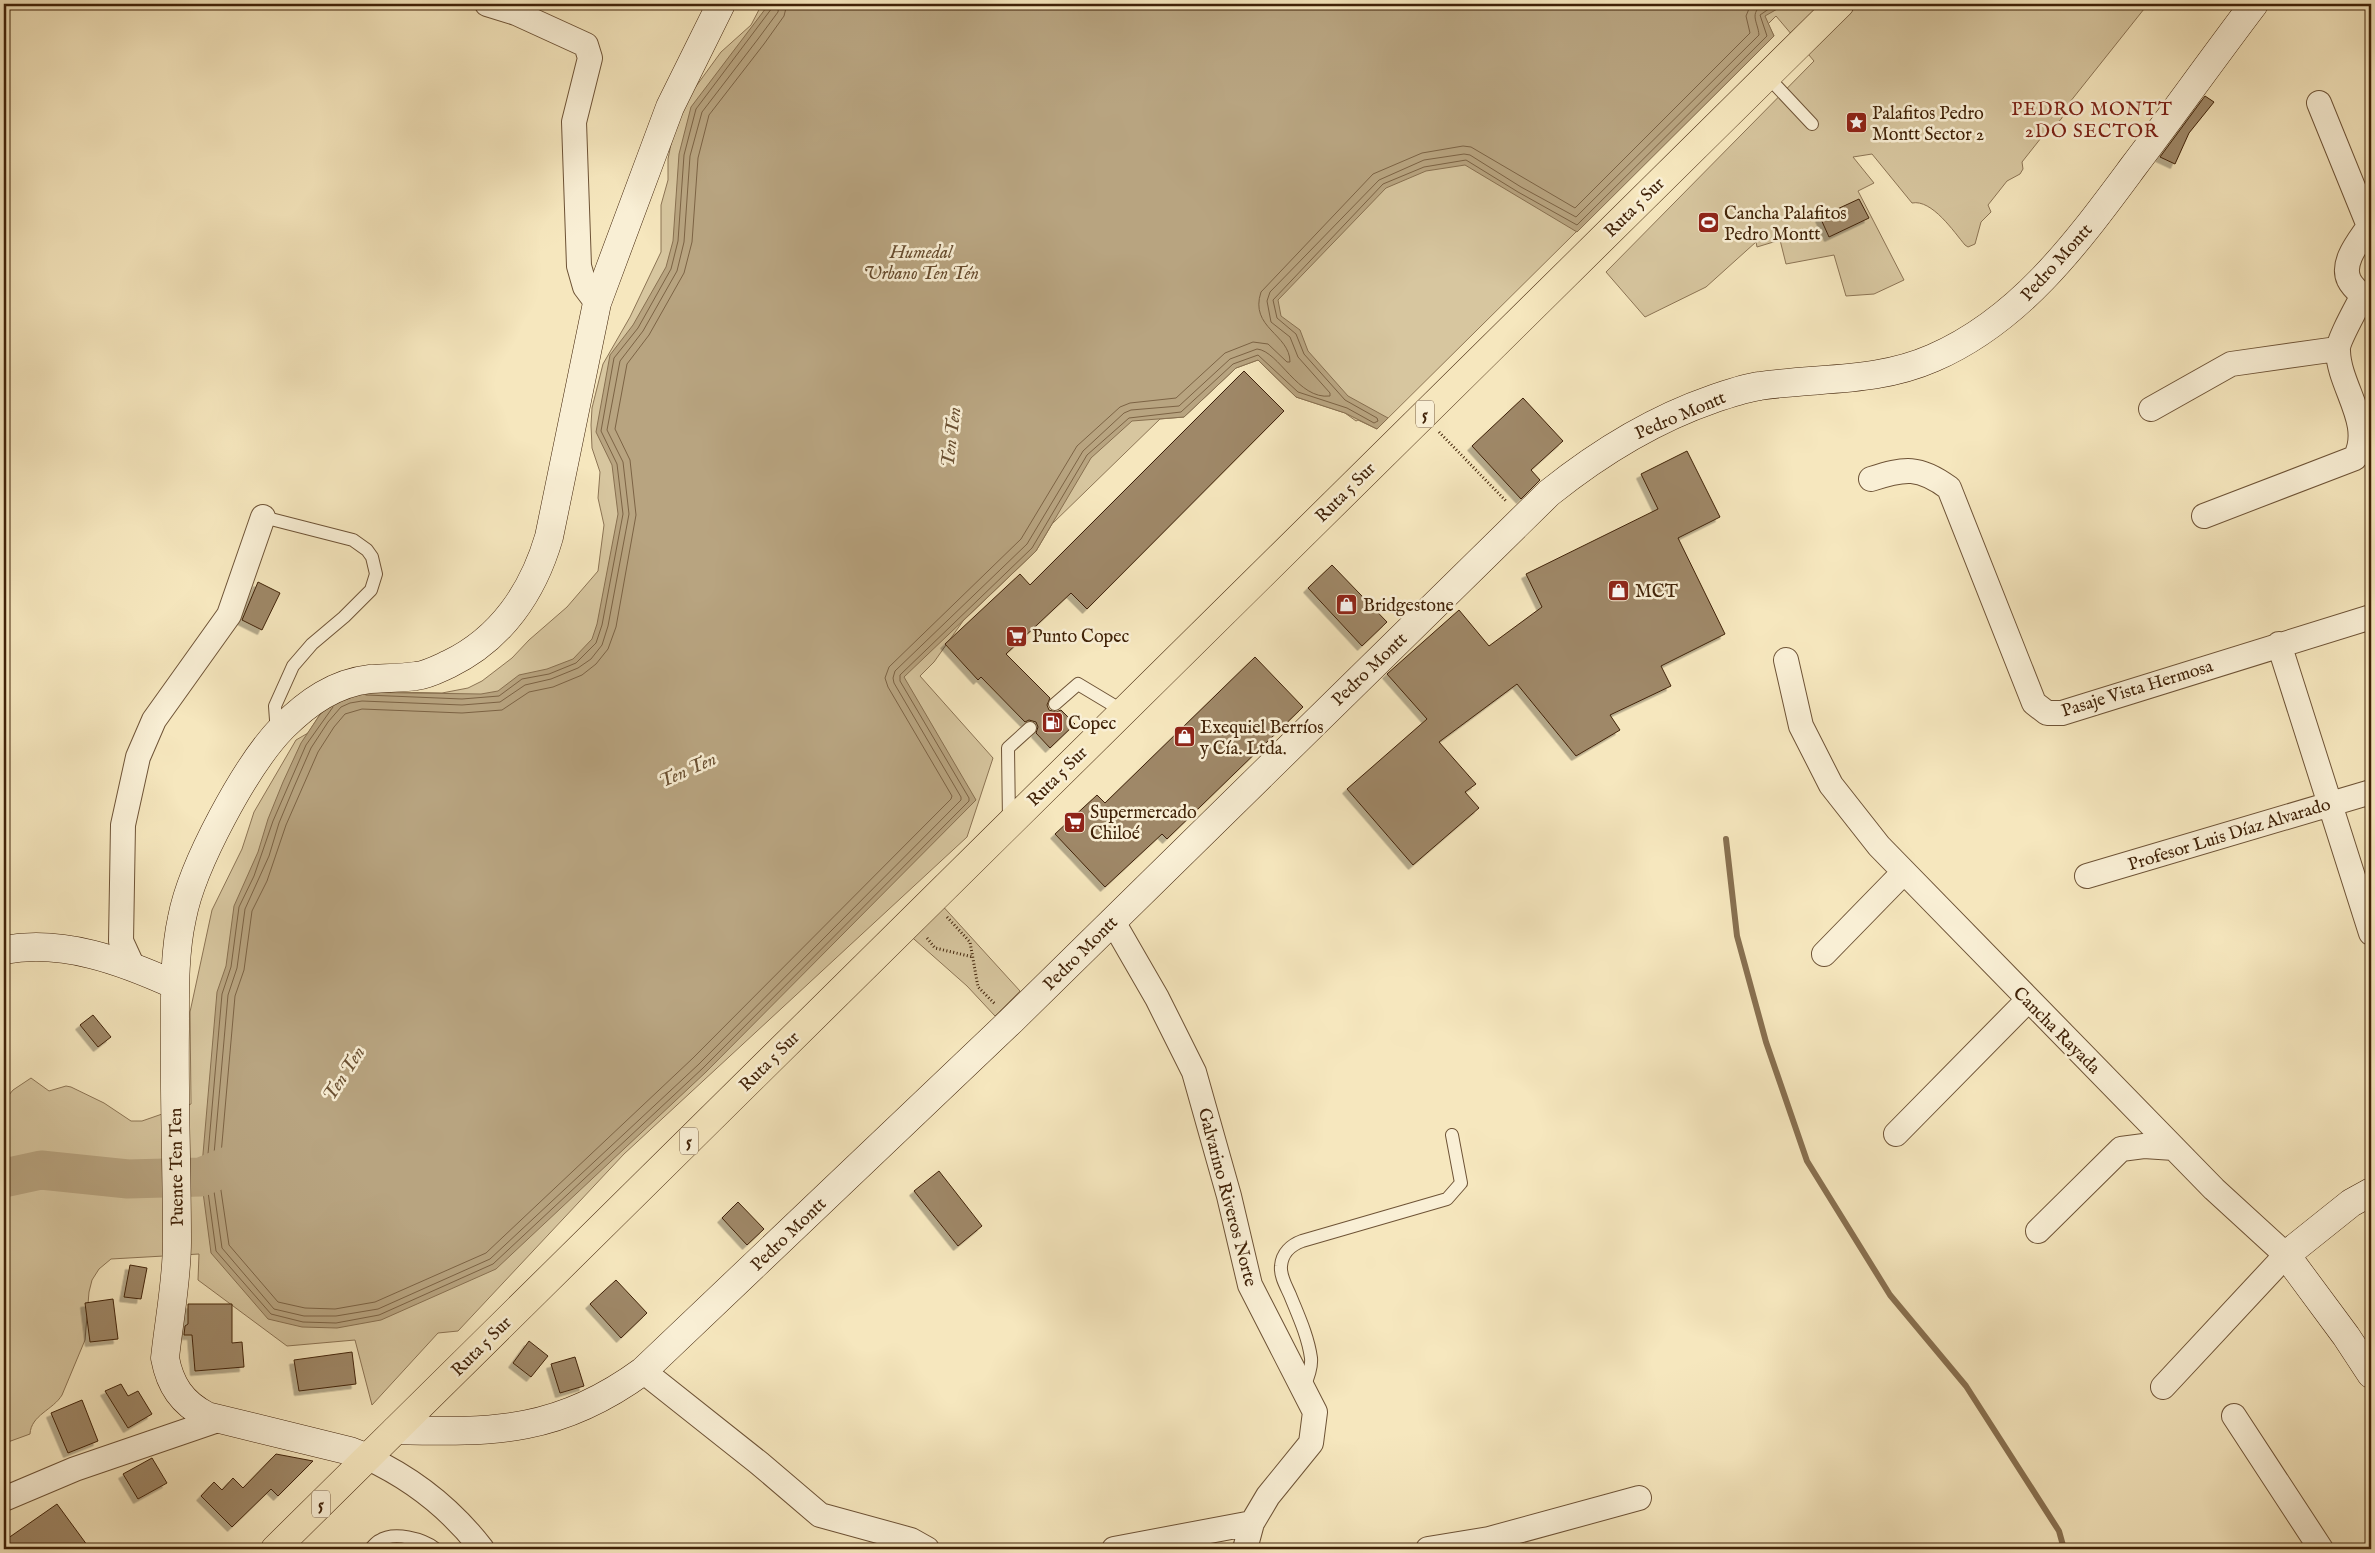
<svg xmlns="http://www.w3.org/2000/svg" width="2375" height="1553" font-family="'IM FELL English',serif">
  <defs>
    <filter id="shadow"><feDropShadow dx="-4.5" dy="4.5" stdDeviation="0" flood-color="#0004"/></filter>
  </defs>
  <rect width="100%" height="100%" fill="#f6e7be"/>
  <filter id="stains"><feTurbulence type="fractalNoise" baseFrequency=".004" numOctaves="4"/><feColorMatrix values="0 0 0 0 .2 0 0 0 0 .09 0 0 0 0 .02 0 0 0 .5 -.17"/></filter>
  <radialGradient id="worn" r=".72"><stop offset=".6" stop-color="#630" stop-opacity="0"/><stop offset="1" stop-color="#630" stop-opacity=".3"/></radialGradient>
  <path fill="#d7c69f" stroke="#8c7454" d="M762,4H2148L2062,112V118L2044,138H2041L2022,162L2023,169L2020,174L2007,181L1988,205L1991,212L1981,222L1975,244L1968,247L1965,245C1954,232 1932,199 1912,203L1872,154L1853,157L1874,183L1858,191L1904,280L1874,294L1846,296L1834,255L1786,264L1780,240L1757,247L1756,242L1706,287L1645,317L1606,272L1814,61L1776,16L1768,24L1774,36L1377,429L1358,420L1356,421L1345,413L1296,397L1258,360L1236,368L1184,417L1160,419L1052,524L1036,551L963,621L934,662L920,676L993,758L967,837L624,1154L458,1331L438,1333L372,1405L355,1340L287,1346L198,1280L199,1254L111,1259L99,1269L92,1280L89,1292L85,1340L62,1395C53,1410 31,1415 30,1434L8,1442L4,1446V1101L13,1090L31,1078L49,1091L66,1086L71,1087L104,1103L131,1121H142L191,1104L190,1012L212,910L242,849L254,812L296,740L308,733L319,716L390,692L442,693L468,688L482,681L512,658L529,640L567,607L598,571L604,525L598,498L600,472L592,448L591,425L592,408L603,364L630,317L661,252V205L668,180V159L675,124L686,100L721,52L751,25Z
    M939,902L1020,991L995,1016L967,986L906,932Z"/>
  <path fill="#b8a480" stroke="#887050" d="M769,4H1786L1765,16L1774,36L1577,232L1465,165L1426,171L1386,188L1278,300L1281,316L1300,330L1308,351L1348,396L1388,418L1377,429L1345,413L1296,397L1258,360L1236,368L1184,417L1132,421L1091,458L1036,551L904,677L976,800L706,1072L496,1269L381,1320L337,1328L302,1327L268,1319L211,1253L201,1177L217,992L226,966L234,906L258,852L268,819L283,782L301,743L319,716L334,698L347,692L481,694L498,691L519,675L547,669L573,659L592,639L597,624L618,514L612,465L596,432L610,355L633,325L666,267L673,241L679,154L691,107Z"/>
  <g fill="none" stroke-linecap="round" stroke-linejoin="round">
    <path stroke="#7c6344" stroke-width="1" d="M779,4L778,12L758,39L702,112L690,156L684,242L677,271L643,331L620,361L607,430L623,462L629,514L608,626L602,645L591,659L578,668L551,679L525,685L500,702L462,705L362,701L350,703L341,707L328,722L311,748L294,787L279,823L269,856L245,909L237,968L228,995L212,1177L222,1248L274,1309L304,1316H336L378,1309L490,1259L699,1064L961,800V797L894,683L893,678L895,671L1027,544L1083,451L1124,413L1131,410L1179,406L1230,359L1257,349C1279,351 1298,400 1330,396V393L1298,357L1290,337L1271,322L1267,301L1270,292L1379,180L1424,160L1464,154L1470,155L1521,187L1576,217L1759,35C1758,22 1748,13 1764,4
      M787,4L784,16L764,44L709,115L698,158L692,242L684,273L649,335L627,364L615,429L630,460L636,515L616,627L608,649L596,664L582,675L553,687L529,692L502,710L462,713L362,709L345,714L334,727L318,752L286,825L267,881L252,911L244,970L235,996L219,1177L229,1245L278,1302L305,1308L335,1309L375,1302L486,1253L693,1058L951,799L952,796L888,687L885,678L889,667L1021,539L1077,446L1120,407L1130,403L1176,398L1225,353L1253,342L1268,344L1287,362H1290C1290,334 1249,328 1261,292L1373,174L1422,153L1463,146L1471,147L1575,208L1750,33L1746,16L1751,4
      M366,695L462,699L499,696L522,679L549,674L576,663L596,643L602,625L623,514L617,464L601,431L614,358L638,328L671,269L678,241L684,155L696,109L772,8L773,4
      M333,707L306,745L273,821L254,876L239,907L231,967L222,994L206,1177L216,1251L271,1314L303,1322L336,1323L379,1315L493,1264L703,1068L969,801V798L900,681V675L1032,548L1087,455L1129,418L1181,412L1233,364L1258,355L1298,392L1347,408L1374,423L1378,421L1377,418L1345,400L1304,354L1296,334L1277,318L1273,300L1383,184L1424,167L1466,160L1518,192L1577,225L1767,36L1760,15L1776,4"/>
    <path stroke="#887050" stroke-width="6" d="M1726,839L1737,936L1766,1042L1807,1161L1890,1295L1966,1386L2059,1531L2064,1549"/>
    <path stroke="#b8a480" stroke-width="39" d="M4,1178L41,1170L128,1179L201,1177L250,1157"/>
  </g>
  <path fill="#9f8867" stroke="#402208" filter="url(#shadow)" d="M2205,96L2214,102L2189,133L2175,164L2160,157Z
    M1859,199L1869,218L1829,237L1820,217Z
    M1244,371L1284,411L1087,609L1071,593L1006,654L1050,698L1047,705L1049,710L1056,712L1061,710L1075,724L1050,748L1036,733L1038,727L1036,722L1029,720L1025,722L981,677L978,680L945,644L1020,574L1030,585Z
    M1523,398L1563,441L1531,470L1540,480L1521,499L1472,446Z
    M1687,451L1720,517L1678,538L1725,634L1661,666L1671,686L1610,715L1620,730L1576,756L1517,684L1439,742L1476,784L1465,792L1479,808L1413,865L1347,789L1427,719L1387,674L1459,610L1489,646L1542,607L1526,574L1658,509L1641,474Z
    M1332,565L1387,622L1362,646L1308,588Z
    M258,582L280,593L262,630L242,620Z
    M1255,657L1303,707L1167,839L1162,834L1105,887L1055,834L1097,795L1105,803Z
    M93,1015L111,1037L98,1047L80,1025Z
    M939,1171L982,1226L958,1246L914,1191Z
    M738,1202L764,1229L747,1245L722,1218Z
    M130,1265L147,1268L141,1299L124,1297Z
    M616,1280L647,1313L621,1338L590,1304Z
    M113,1299L118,1339L90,1342L85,1303Z
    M188,1304H232V1343L242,1342L244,1367L195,1371L192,1335H184L185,1326L188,1324Z
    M529,1341L548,1356L531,1377L513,1363Z
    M352,1352L356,1384L299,1391L294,1360Z
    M575,1357L584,1386L560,1393L551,1364Z
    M121,1384L128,1396L138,1391L152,1414L128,1428L105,1391Z
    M82,1400L98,1441L68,1453L51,1413Z
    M276,1454L313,1461L278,1496L271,1489L232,1527L201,1496L214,1482L222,1490L233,1478L243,1488Z
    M152,1458L167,1483L138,1499L123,1474Z
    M57,1504L90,1549H4V1541Z"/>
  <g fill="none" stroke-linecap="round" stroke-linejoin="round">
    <defs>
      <path id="lane" d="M1767,76L1812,124
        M263,517L353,540L367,550L372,557L376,574L371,590L344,617L312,644L293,666L275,706L276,720L281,729
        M1055,704L1078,684L1123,711
        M1009,820L1008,748L1030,728
        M1304,1387C1308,1378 1312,1368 1311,1358C1308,1336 1298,1315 1290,1295C1286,1286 1280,1276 1281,1266C1282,1253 1291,1245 1302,1241L1447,1199L1461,1183L1452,1135
        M370,1549C373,1547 376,1542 379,1541C394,1531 423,1539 436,1549"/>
      <path id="street" d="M487,4L516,13L586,45L590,58L574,122L579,266L585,287L597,303
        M2319,103L2369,226
        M2371,223C2362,238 2340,261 2349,280C2353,289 2365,297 2371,304
        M2151,409L2231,364L2337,349
        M1871,479C1905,468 1919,466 1949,488L2034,703L2047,713H2062L2371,617
        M2204,516L2355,458C2374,424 2339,387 2338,351C2337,342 2358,305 2363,295
        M2279,644L2371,933
        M1786,660L1801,726L1831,785L1879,846L2214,1189L2286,1255L2163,1387
        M2087,876L2371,792
        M1112,920L1157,998L1194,1072L1229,1196L1250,1285L1315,1412L1311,1443L1268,1496L1252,1523L1245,1549
        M1824,954L1904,872
        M132,965L121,941L123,825L138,757L154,720L229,615L263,517
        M1896,1134L2028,1000
        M2038,1231L2121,1149L2144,1146L2174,1148
        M643,1371L759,1463L820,1515L911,1540L927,1549
        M2234,1416L2321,1549
        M368,1458C413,1479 452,1510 482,1549
        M4,1499L75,1469L218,1420
        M1114,1549L1252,1523
        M1428,1549L1489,1539L1639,1498"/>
      <path id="secondary" d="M4,950C63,939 122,961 175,985
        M2371,1192L2351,1203L2286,1255L2346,1336L2371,1374
        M396,1430C495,1433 560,1432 643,1371L1012,1020L1549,493C1599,453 1652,420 1713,399C1728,394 1744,388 1760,386C1820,377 1876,383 1933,358C2021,320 2078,241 2133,167C2174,113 2213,58 2254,4
        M368,1458L350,1451L207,1416C182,1403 170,1385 165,1358C169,1320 177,1280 177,1242C177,1171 174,1100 175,1029C175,993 174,954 182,918C192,865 246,765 283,727C308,702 335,683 370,679C385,678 401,678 416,676C427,675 438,669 449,664C501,639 533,592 549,537L597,303L670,107L721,4"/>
      <path id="highway" d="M275,1549L1840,4"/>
    </defs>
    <use href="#lane" stroke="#6e5336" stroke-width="14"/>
    <use href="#street" stroke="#6e5336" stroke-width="26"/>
    <use href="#secondary" stroke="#402208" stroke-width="29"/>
    <use href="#highway" stroke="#402208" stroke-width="29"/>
    <path stroke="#402208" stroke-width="3" stroke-dasharray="1 2.5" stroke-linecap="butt" d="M1439,432L1506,501
      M947,917L970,942L978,987L995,1004
      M927,938L935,948L973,957"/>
    <use href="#lane" stroke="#f9efd5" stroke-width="12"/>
    <use href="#street" stroke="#f9efd5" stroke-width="24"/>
    <use href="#secondary" stroke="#f9efd5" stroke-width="28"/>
    <use href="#highway" stroke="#f6e7be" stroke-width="28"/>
  </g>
  <defs>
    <symbol id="sight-square" viewBox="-11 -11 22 22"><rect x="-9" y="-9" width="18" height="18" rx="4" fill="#8f2418" stroke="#f9efd5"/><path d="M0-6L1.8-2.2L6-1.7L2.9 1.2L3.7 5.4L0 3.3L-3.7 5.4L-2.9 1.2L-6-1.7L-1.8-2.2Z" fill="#fff"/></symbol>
    <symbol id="stadium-square" viewBox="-11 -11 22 22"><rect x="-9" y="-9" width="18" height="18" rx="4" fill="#8f2418" stroke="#f9efd5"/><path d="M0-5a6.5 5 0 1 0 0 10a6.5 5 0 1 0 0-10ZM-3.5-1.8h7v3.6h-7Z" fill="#fff"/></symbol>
    <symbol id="shop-square" viewBox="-11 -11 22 22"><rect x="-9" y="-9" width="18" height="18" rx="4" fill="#8f2418" stroke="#f9efd5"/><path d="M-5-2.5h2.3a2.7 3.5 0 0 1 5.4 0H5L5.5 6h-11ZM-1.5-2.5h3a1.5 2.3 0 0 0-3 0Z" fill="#fff"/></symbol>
    <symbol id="supermarket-square" viewBox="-11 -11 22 22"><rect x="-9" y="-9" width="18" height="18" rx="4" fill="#8f2418" stroke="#f9efd5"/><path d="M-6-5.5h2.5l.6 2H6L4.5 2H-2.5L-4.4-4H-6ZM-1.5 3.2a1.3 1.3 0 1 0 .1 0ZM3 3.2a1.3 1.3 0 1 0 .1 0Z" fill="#fff"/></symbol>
    <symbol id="fuel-square" viewBox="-11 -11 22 22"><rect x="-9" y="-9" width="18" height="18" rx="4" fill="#8f2418" stroke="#f9efd5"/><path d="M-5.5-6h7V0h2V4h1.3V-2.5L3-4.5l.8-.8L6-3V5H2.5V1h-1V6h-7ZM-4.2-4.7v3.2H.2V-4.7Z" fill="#fff"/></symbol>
  </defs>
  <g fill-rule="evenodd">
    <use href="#sight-square" x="1844" y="110" width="25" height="25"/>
    <use href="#stadium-square" x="1696" y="210" width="25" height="25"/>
    <use href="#shop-square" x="1606" y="578" width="25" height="25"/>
    <use href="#shop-square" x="1334" y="592" width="25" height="25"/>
    <use href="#supermarket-square" x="1004" y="624" width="25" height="25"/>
    <use href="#fuel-square" x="1040" y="710" width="25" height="25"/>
    <use href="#shop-square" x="1172" y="724" width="25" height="25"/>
    <use href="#supermarket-square" x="1062" y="810" width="25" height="25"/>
  </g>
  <g text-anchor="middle" stroke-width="5" stroke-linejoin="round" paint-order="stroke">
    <g fill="#f9efd5" stroke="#786046" stroke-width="1">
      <rect x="1416" y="400.5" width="18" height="27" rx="4"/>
      <rect x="680" y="1127.5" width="18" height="27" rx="4"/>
      <rect x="312" y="1490.5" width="18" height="27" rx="4"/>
    </g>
    <g font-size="16" font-weight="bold" fill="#402208">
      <text x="1425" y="420">5</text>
      <text x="689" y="1147">5</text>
      <text x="321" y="1510">5</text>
    </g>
    <g font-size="18" fill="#402208" stroke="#f9efd5" text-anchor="start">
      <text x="1872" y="119">Palafitos Pedro<tspan x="1872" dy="21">Montt Sector 2</tspan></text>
      <text x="1724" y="219">Cancha Palafitos<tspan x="1724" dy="21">Pedro Montt</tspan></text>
      <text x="1635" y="597">MCT</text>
      <text x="1363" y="611">Bridgestone</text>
      <text x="1032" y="642">Punto Copec</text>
      <text x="1068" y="729">Copec</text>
      <text x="1200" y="733">Exequiel Berríos<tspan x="1200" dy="21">y Cía. Ltda.</tspan></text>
      <text x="1090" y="818">Supermercado<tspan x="1090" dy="21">Chiloé</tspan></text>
    </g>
    <g font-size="18" fill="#402208" stroke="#f9efd5">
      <text transform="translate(1634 207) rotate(-45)" y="6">Ruta 5 Sur</text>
      <text transform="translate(2056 262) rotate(-48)" y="6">Pedro Montt</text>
      <text transform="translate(1680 415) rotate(-23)" y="6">Pedro Montt</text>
      <text transform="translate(1345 492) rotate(-45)" y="6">Ruta 5 Sur</text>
      <text transform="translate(1369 669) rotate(-44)" y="6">Pedro Montt</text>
      <text transform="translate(2137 688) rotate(-17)" y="6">Pasaje Vista Hermosa</text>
      <text transform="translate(1057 776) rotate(-45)" y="6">Ruta 5 Sur</text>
      <text transform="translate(2229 834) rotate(-17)" y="6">Profesor Luis Díaz Alvarado</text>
      <text transform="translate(1080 953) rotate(-45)" y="6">Pedro Montt</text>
      <text transform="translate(2057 1030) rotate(45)" y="6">Cancha Rayada</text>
      <text transform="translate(769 1061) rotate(-45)" y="6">Ruta 5 Sur</text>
      <text transform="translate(176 1167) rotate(-91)" y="6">Puente Ten Ten</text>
      <text transform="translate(1228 1197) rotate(75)" y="6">Galvarino Riveros Norte</text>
      <text transform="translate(788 1234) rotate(-44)" y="6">Pedro Montt</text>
      <text transform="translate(481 1346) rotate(-45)" y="6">Ruta 5 Sur</text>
    </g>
    <g font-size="18" font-style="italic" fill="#664b2e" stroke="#f9efd5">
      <text x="921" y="258">Humedal<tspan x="921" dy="21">Urbano Ten Tén</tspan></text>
    </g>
    <g font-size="19" letter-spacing="1" fill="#7a1f14" stroke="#f9efd5">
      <text x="2092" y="115">PEDRO MONTT<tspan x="2092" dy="22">2DO SECTOR</tspan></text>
    </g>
    <g font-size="19" font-style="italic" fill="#6a5032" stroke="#f9efd5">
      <text transform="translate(950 437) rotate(-83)" y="7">Ten Ten</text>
      <text transform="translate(687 769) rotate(-24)" y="7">Ten Ten</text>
      <text transform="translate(343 1073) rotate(-57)" y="7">Ten Ten</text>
    </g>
  </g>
  <rect width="2375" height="1553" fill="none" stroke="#f6e7be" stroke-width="20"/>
  <rect x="5" y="5" width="2365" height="1543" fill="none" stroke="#402208" stroke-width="2.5"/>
  <rect x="10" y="10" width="2355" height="1533" fill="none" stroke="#402208"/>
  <rect width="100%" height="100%" filter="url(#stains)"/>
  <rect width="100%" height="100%" fill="url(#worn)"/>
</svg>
